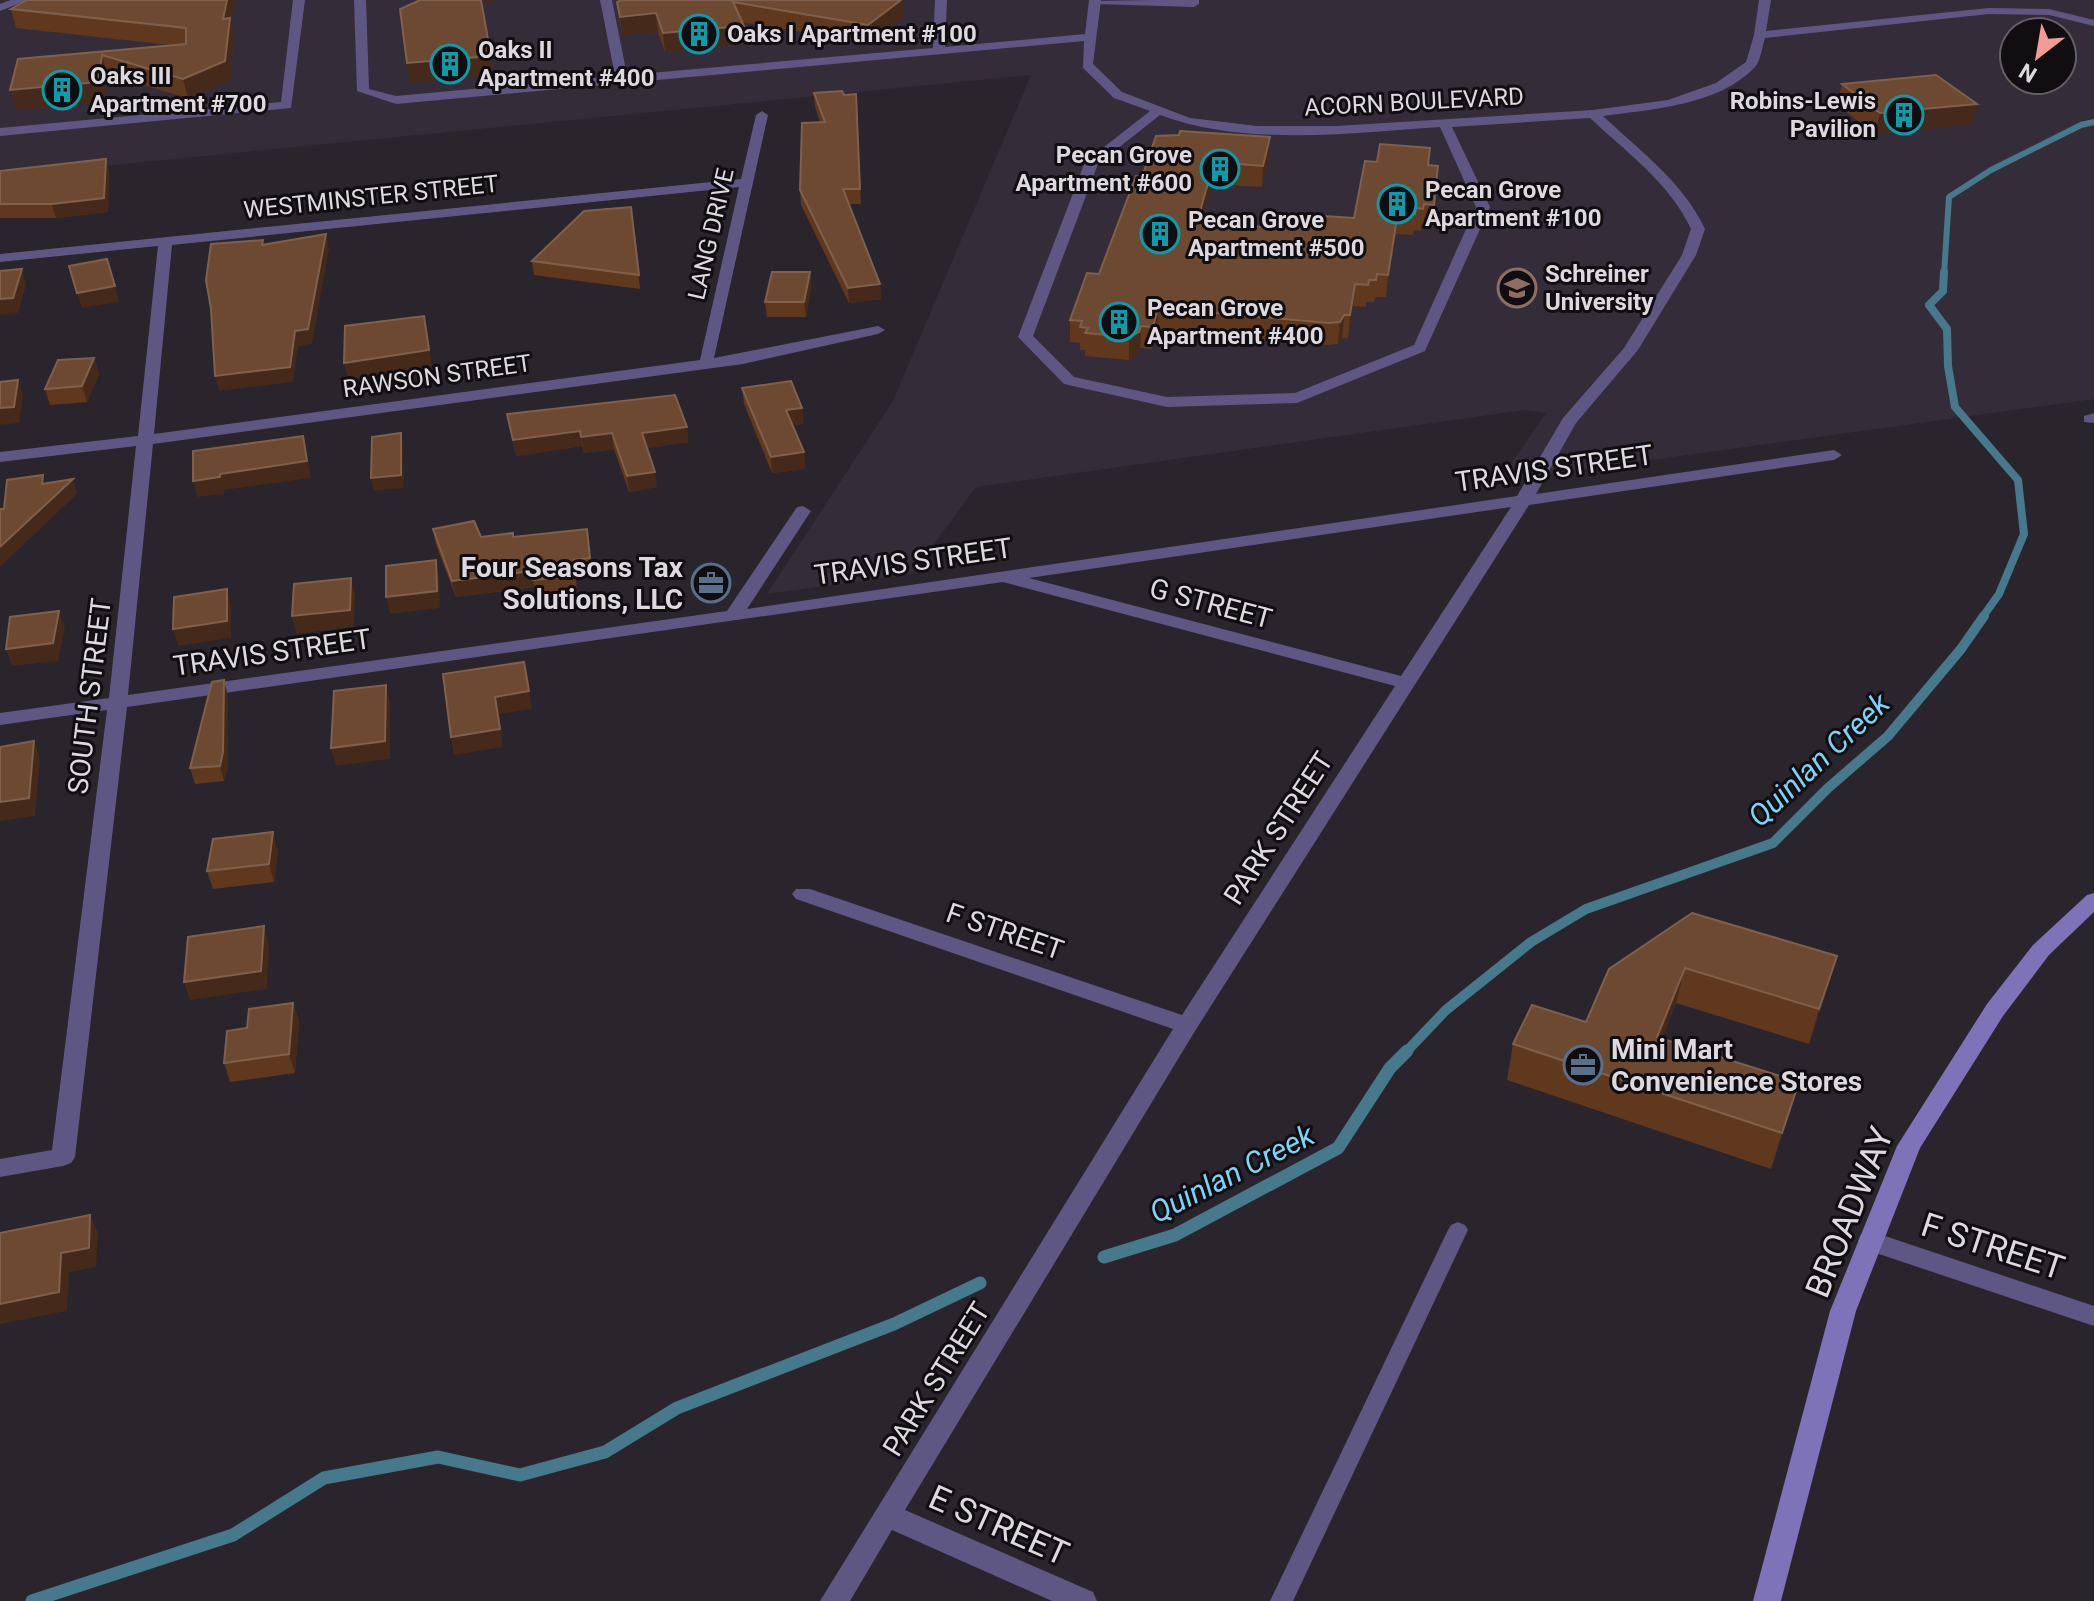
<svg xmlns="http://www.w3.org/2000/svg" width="2094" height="1601" font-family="Roboto,sans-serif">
  <rect width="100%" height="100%" fill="#2a242c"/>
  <path fill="#352c39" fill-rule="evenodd" d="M0,0H2094V399L1499,481L1546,413L1525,410L976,487L912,574L767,594L893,401L1031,75L0,176ZM2014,32H2062V80H2014Z"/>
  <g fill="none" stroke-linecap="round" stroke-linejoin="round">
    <path stroke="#46798b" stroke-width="6" d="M1944,274L1949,197L1991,170L2081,125L2094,122"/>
    <path stroke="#46798b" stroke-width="8" d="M1944,272L1943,291L1929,305L1947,329L1948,366L1955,407L2018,480L2024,534L1999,594L1982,618"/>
    <path stroke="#46798b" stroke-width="10" d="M1405,1053L1446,1010L1531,942L1586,909L1773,843L1828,788L1888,736L1961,649L1984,616"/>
    <path stroke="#46798b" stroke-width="13" d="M1104,1257L1175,1235L1338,1148L1390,1068L1407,1051
      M32,1601L233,1535L324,1478L438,1457L520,1475L605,1452L677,1408L894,1324L980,1283"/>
    <path fill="#5e5783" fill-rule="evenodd" d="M1152,0H1199V4L1194,7L1095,4L1090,1Z
      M1458,1222L1465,1225L1468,1230L1293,1601H1270L1448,1230L1451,1225Z"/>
    <path fill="#5e5783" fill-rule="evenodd" d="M11,0H28L0,11V4Z
      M293,0H305L291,108L0,136V128L281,102Z
      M354,0H366L369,89L396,96L615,76L600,0H612L627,75L933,48L935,0H947L945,47L1085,34L1089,0H1101L1093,64L1122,92L1190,118L1257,126H1336L1593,110L1668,100L1716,83L1746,62L1754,35L1759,0H1771L1766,31L1989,8L2049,9L2094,20V26L2049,15L1989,14L1765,38C1762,47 1761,60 1755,67C1718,106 1652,109 1603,116C1640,151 1683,182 1705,229L1696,255L1638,350L1576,423L1536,494L1834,450L1842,455L1834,460L1529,505L1195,1031L905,1510L1093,1592L1097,1601H1052L892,1530L850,1601H820L1173,1029L796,899L792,894L796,889H810L1182,1015L1395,686L1003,582L127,707L75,1157L71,1163L63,1166L0,1177V1159L52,1150L107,710L0,725V713L109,698L136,446L0,462V452L138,436L158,246L0,262V254L741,179L756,115L762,111L768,115L714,358L878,326L885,330L878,334L743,364L153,444L128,695L727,611L797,507L803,506L811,511L747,609L1517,496L1563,418L1624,348L1682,255L1691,229C1670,183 1626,152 1590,118L1452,127L1490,207L1425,351L1297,403L1167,407L1064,384L1018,337L1085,162L1150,111L1114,98L1083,68L1084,41L396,104L357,91ZM1160,115C1247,147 1349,133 1440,127L1476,207L1414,345L1295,393L1167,397L1074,377L1033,336L1098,164ZM739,187L700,360L154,434L172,245ZM1511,507L1401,676L1029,578Z
      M2094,413V423L2084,422V416Z
      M1870,1231L2094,1306V1326L1861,1248L1858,1241L1861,1234Z"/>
    <path fill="#7e72b8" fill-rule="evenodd" d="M2094,893V912L2049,955L2003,1016L1920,1148L1856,1311L1781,1601H1753L1830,1311L1897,1146L1987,1004L2033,945L2087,895Z"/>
  </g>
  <path fill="#60381d" d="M27,0H235L231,21L234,37L230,80L188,98L107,75L103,102L16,110L18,59L170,45L16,28L11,9Z
    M622,0H903V17L869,43L742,22L745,44L665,52L658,32L622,35L617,2Z
    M1842,84L1972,124L1875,134L1837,105Z
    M814,93L844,95L856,94L861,204H849L880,284L881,299L849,303L801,205L800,190L820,122L815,107Z
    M1179,135L1269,158L1262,187L1213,184L1202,222L1263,227L1354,218L1428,165L1438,166L1432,227L1421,226V231L1414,230L1413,235L1396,234L1386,297H1375L1374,302H1366V307L1353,306L1348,338H1342L1338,344L1327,345L1157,331L1152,349L1140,348L1138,355L1129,360L1085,356V350H1080V343L1070,342V320L1099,274L1142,177Z
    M106,159L109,173L108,212L56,218H0V171Z
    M631,207L640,289L534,275L532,261Z
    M810,272L811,287L806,317H767L765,302Z
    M94,358L99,374L87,402L50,405L45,389Z
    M742,388L802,408L803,424L793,425L804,452L805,469L772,473L744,404Z
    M507,414L689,442L647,448L657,487L629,492L614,449L584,453L582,446L516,456Z
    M433,529L481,537H514L589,545L592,574L576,576L577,592L536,597L535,587L456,597L436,545Z
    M228,696V768L224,781L195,784L190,768Z
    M278,850L274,882L213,889L207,871Z
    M1692,913L1826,992L1809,1044L1676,1003L1662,1038L1799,1082L1771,1169L1507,1080L1513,1044L1586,1022Z
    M293,1003L299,1021L295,1073L230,1082L224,1063L247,1028Z"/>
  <path fill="#45291a" d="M227,0H235L231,21L234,37L230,80L188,98L183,79L223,19Z
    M484,0H497L485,3Z
    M901,0H903V17L869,43L868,25Z
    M656,13L658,32L622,35L620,17Z
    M744,26L745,44L665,52L663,33Z
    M102,55L107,75L103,102L16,110L10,90Z
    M491,56L494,75L410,83L407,63Z
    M1977,104L1972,124L1875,134L1880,113Z
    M1270,137L1269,158L1262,187L1263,166Z
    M106,159L109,173L108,212L56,218L52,204Z
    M1214,162L1213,184L1196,243L1197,222Z
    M1398,212L1396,234L1386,297L1388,275Z
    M326,234L329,249L312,344L298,346L293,382L219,391L215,376L295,331Z
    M22,269L26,285L18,313L0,315V299Z
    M810,272L811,287L806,317L804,302Z
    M880,284L881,299L849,303L848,288Z
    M1355,284L1353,306L1348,338L1350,315Z
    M115,286L119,302L82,308L77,293Z
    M1158,308L1157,331L1152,349L1153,327Z
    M1344,315L1342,338L1338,344L1340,322Z
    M424,316L432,366L348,379L344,363Z
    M1141,326L1140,348L1138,355L1129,360V337Z
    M94,358L99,374L87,402L82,386Z
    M18,380L23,396L19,423L0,425V408Z
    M802,408L803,424L788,426L786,410Z
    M687,427L689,442L644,449L642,433Z
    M580,431L582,446L516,456L513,440Z
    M401,433L403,446L404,488L374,491L371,478Z
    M612,433L614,449L584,453L581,437Z
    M303,436L311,478L224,490V494L197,497L193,481L220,474Z
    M804,452L805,469L772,473L771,457Z
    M655,472L657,487L629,492L627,476Z
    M73,479L77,494L0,567V547Z
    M436,560L439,577L440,608L390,614L386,597Z
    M533,571L534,587L456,597L452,581Z
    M351,578L355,595L354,627L296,634L292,616Z
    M227,589L231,607V638L178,646L173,629Z
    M59,611L65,628L58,661L12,666L6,649Z
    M224,680L228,696V768L224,781L220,766Z
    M386,685L390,703V759L336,766L331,748Z
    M529,691L532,709L499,714L503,747L454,755L451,737L495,697Z
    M34,741L40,759L35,816L0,821V802Z
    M273,832L278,850L274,882L269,864Z
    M264,926L269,945L267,989L190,1000L184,982Z
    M1837,956L1826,992L1809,1044L1819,1009Z
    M1685,968L1676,1003L1649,1072L1657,1037Z
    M293,1003L299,1021L295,1073L289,1054Z
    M1799,1082L1788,1118L1771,1169L1782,1133Z
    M90,1215L98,1233L96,1267L69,1272L67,1311L0,1324V1304L61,1253Z"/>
  <path fill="#6e4931" stroke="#7f604c" stroke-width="2" d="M27,0H227L223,19L230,18L225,61L183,79L102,55L98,82L10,90L18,59L186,44V28L11,9Z
    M420,0H481L491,56L407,63L400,9Z
    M622,0H901L868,25L733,2L744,26L663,33L656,13L620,17L617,2Z
    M1936,75L1977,104L1880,113L1842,84Z
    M842,91L844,95L856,94L860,189H843L880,284L848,288L800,190L802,123L825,122L814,93Z
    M1180,131L1270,137L1263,166L1214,162L1197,222L1263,227L1266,212L1354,218L1365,161L1377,162L1380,144L1430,148L1428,165L1438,166L1434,205L1424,204L1423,209L1416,208L1415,214L1398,212L1388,275L1377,274L1376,280H1369L1368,285L1355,284L1350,315H1344L1340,322L1329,323L1158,308L1153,327L1141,326L1139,332L1129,337L1085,333L1088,328L1080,327L1082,321L1070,320L1087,273L1099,274L1136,176L1142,177L1156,136L1179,135Z
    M106,159L104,198L52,204H0V171Z
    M631,207L639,275L532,261L584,211Z
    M326,234L308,329L295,331L290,367L215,376L211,309L206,280L211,244L263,240L262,245Z
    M107,259L115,286L77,293L69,266Z
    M22,269L13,298L0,299V271Z
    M772,272H810L804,302H765Z
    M424,316L429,350L344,363L345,326Z
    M94,358L82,386L45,389L58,360Z
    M18,380L14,407L0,408V382Z
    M791,381L802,408L786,410L804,452L771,457L742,388Z
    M675,395L687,427L642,433L655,472L627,476L612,433L581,437L580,431L513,440L507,414Z
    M401,433V475L371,478L372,437Z
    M303,436L307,461L220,474V477L193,481V451Z
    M43,475L42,484L73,479L0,547V509H4L7,480Z
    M474,521L481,537L513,533V537L587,529L590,558L574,560L575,576L533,580V571L452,581L433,529Z
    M436,560L437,591L386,597V566Z
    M351,578L350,610L292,616L294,584Z
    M227,589V621L173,629L174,597Z
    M59,611L53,643L6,649L10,617Z
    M524,662L529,691L495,697L500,729L451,737L443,674Z
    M224,680L223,752L220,766L190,768L212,682Z
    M386,685L385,741L331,748L334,691Z
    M34,741L29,798L0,802V747Z
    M273,832L269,864L207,871L213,839Z
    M1692,913L1837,956L1819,1009L1685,968L1657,1037L1799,1082L1782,1133L1513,1044L1532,1005L1586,1022L1609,969Z
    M264,926L261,971L184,982L188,937Z
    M293,1003L289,1054L224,1063L227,1031L247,1028L249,1009Z
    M90,1215L89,1248L61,1253L59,1292L0,1304V1233Z"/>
  <defs>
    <symbol id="building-ring" viewBox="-11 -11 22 22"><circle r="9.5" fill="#110e12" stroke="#0f9aa8" stroke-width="1.5"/><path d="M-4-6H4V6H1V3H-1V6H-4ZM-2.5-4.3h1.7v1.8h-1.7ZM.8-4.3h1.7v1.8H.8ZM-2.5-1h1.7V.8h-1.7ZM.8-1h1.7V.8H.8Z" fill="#0f9aa8"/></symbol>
    <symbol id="university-ring" viewBox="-11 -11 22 22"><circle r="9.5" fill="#110e12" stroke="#8d6e63" stroke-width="1.5"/><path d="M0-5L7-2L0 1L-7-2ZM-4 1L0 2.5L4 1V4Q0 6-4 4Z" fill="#8d6e63"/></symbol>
    <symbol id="office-ring" viewBox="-11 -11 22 22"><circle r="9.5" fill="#110e12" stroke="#5c6f8a" stroke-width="1.5"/><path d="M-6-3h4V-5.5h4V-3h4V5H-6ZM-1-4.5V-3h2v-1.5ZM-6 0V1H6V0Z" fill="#5c6f8a"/></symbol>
  </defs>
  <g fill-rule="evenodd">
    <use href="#building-ring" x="677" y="12" width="44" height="44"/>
    <use href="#building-ring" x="428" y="42" width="44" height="44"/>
    <use href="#building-ring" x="40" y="68" width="44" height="44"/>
    <use href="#building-ring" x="1882" y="93" width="44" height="44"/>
    <use href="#building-ring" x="1198" y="147" width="44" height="44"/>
    <use href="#building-ring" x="1375" y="182" width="44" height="44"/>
    <use href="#building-ring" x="1138" y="212" width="44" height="44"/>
    <use href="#university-ring" x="1495" y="266" width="44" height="44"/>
    <use href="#building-ring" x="1097" y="300" width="44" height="44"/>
    <use href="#office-ring" x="689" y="561" width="44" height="44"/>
    <use href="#office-ring" x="1561" y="1043" width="44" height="44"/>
  </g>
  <g text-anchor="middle" stroke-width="6" stroke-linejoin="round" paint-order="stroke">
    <g font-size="24" font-weight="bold" fill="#ddd9de" stroke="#110e12" text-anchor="start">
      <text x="727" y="42">Oaks I Apartment #100</text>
      <text x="478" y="58">Oaks II<tspan x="478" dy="28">Apartment #400</tspan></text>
      <text x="90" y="84">Oaks III<tspan x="90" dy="28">Apartment #700</tspan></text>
      <text x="1876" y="109" text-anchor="end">Robins-Lewis<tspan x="1876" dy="28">Pavilion</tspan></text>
      <text x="1192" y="163" text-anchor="end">Pecan Grove<tspan x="1192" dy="28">Apartment #600</tspan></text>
      <text x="1425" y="198">Pecan Grove<tspan x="1425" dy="28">Apartment #100</tspan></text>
      <text x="1188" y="228">Pecan Grove<tspan x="1188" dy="28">Apartment #500</tspan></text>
      <text x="1545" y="282">Schreiner<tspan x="1545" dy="28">University</tspan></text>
      <text x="1147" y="316">Pecan Grove<tspan x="1147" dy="28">Apartment #400</tspan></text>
    </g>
    <g font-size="24" fill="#ddd9de" stroke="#110e12">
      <text transform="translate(1414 102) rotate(-3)" y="8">ACORN BOULEVARD</text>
      <text transform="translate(371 197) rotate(-6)" y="8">WESTMINSTER STREET</text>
      <text transform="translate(711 234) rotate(-77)" y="8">LANG DRIVE</text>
      <text transform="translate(437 376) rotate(-8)" y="8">RAWSON STREET</text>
    </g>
    <g font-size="28" fill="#ddd9de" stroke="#110e12">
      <text transform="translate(1554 468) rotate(-8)" y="10">TRAVIS STREET</text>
      <text transform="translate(913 561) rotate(-8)" y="10">TRAVIS STREET</text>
      <text transform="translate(1211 603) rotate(15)" y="10">G STREET</text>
      <text transform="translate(272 652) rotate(-8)" y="10">TRAVIS STREET</text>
      <text transform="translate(89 696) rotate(-83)" y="10">SOUTH STREET</text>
      <text transform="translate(1278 828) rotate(-57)" y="10">PARK STREET</text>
      <text transform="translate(1005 931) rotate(19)" y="10">F STREET</text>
      <text transform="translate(936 1379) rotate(-58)" y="10">PARK STREET</text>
    </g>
    <g font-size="28" font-weight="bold" fill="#ddd9de" stroke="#110e12" text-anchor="end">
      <text x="683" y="577">Four Seasons Tax<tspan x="683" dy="32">Solutions, LLC</tspan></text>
      <text x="1611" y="1059" text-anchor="start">Mini Mart<tspan x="1611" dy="32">Convenience Stores</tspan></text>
    </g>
    <g font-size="30" font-style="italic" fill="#7bd3f8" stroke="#110e12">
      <text transform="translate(1819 760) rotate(-43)" y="10">Quinlan Creek</text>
      <text transform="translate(1232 1174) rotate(-27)" y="10">Quinlan Creek</text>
    </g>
    <g font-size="34" fill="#ddd9de" stroke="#110e12">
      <text transform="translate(1849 1212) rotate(-68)" y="12">BROADWAY</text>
      <text transform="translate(1993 1246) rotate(18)" y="12">F STREET</text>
      <text transform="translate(999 1525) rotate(24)" y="12">E STREET</text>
    </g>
  </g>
  <g transform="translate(2038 56) rotate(211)"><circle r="38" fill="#110e12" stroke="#635f64" stroke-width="2"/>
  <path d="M0-6L14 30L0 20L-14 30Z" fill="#f59b97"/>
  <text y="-12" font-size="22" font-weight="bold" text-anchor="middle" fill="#ddd9de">N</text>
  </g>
</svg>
